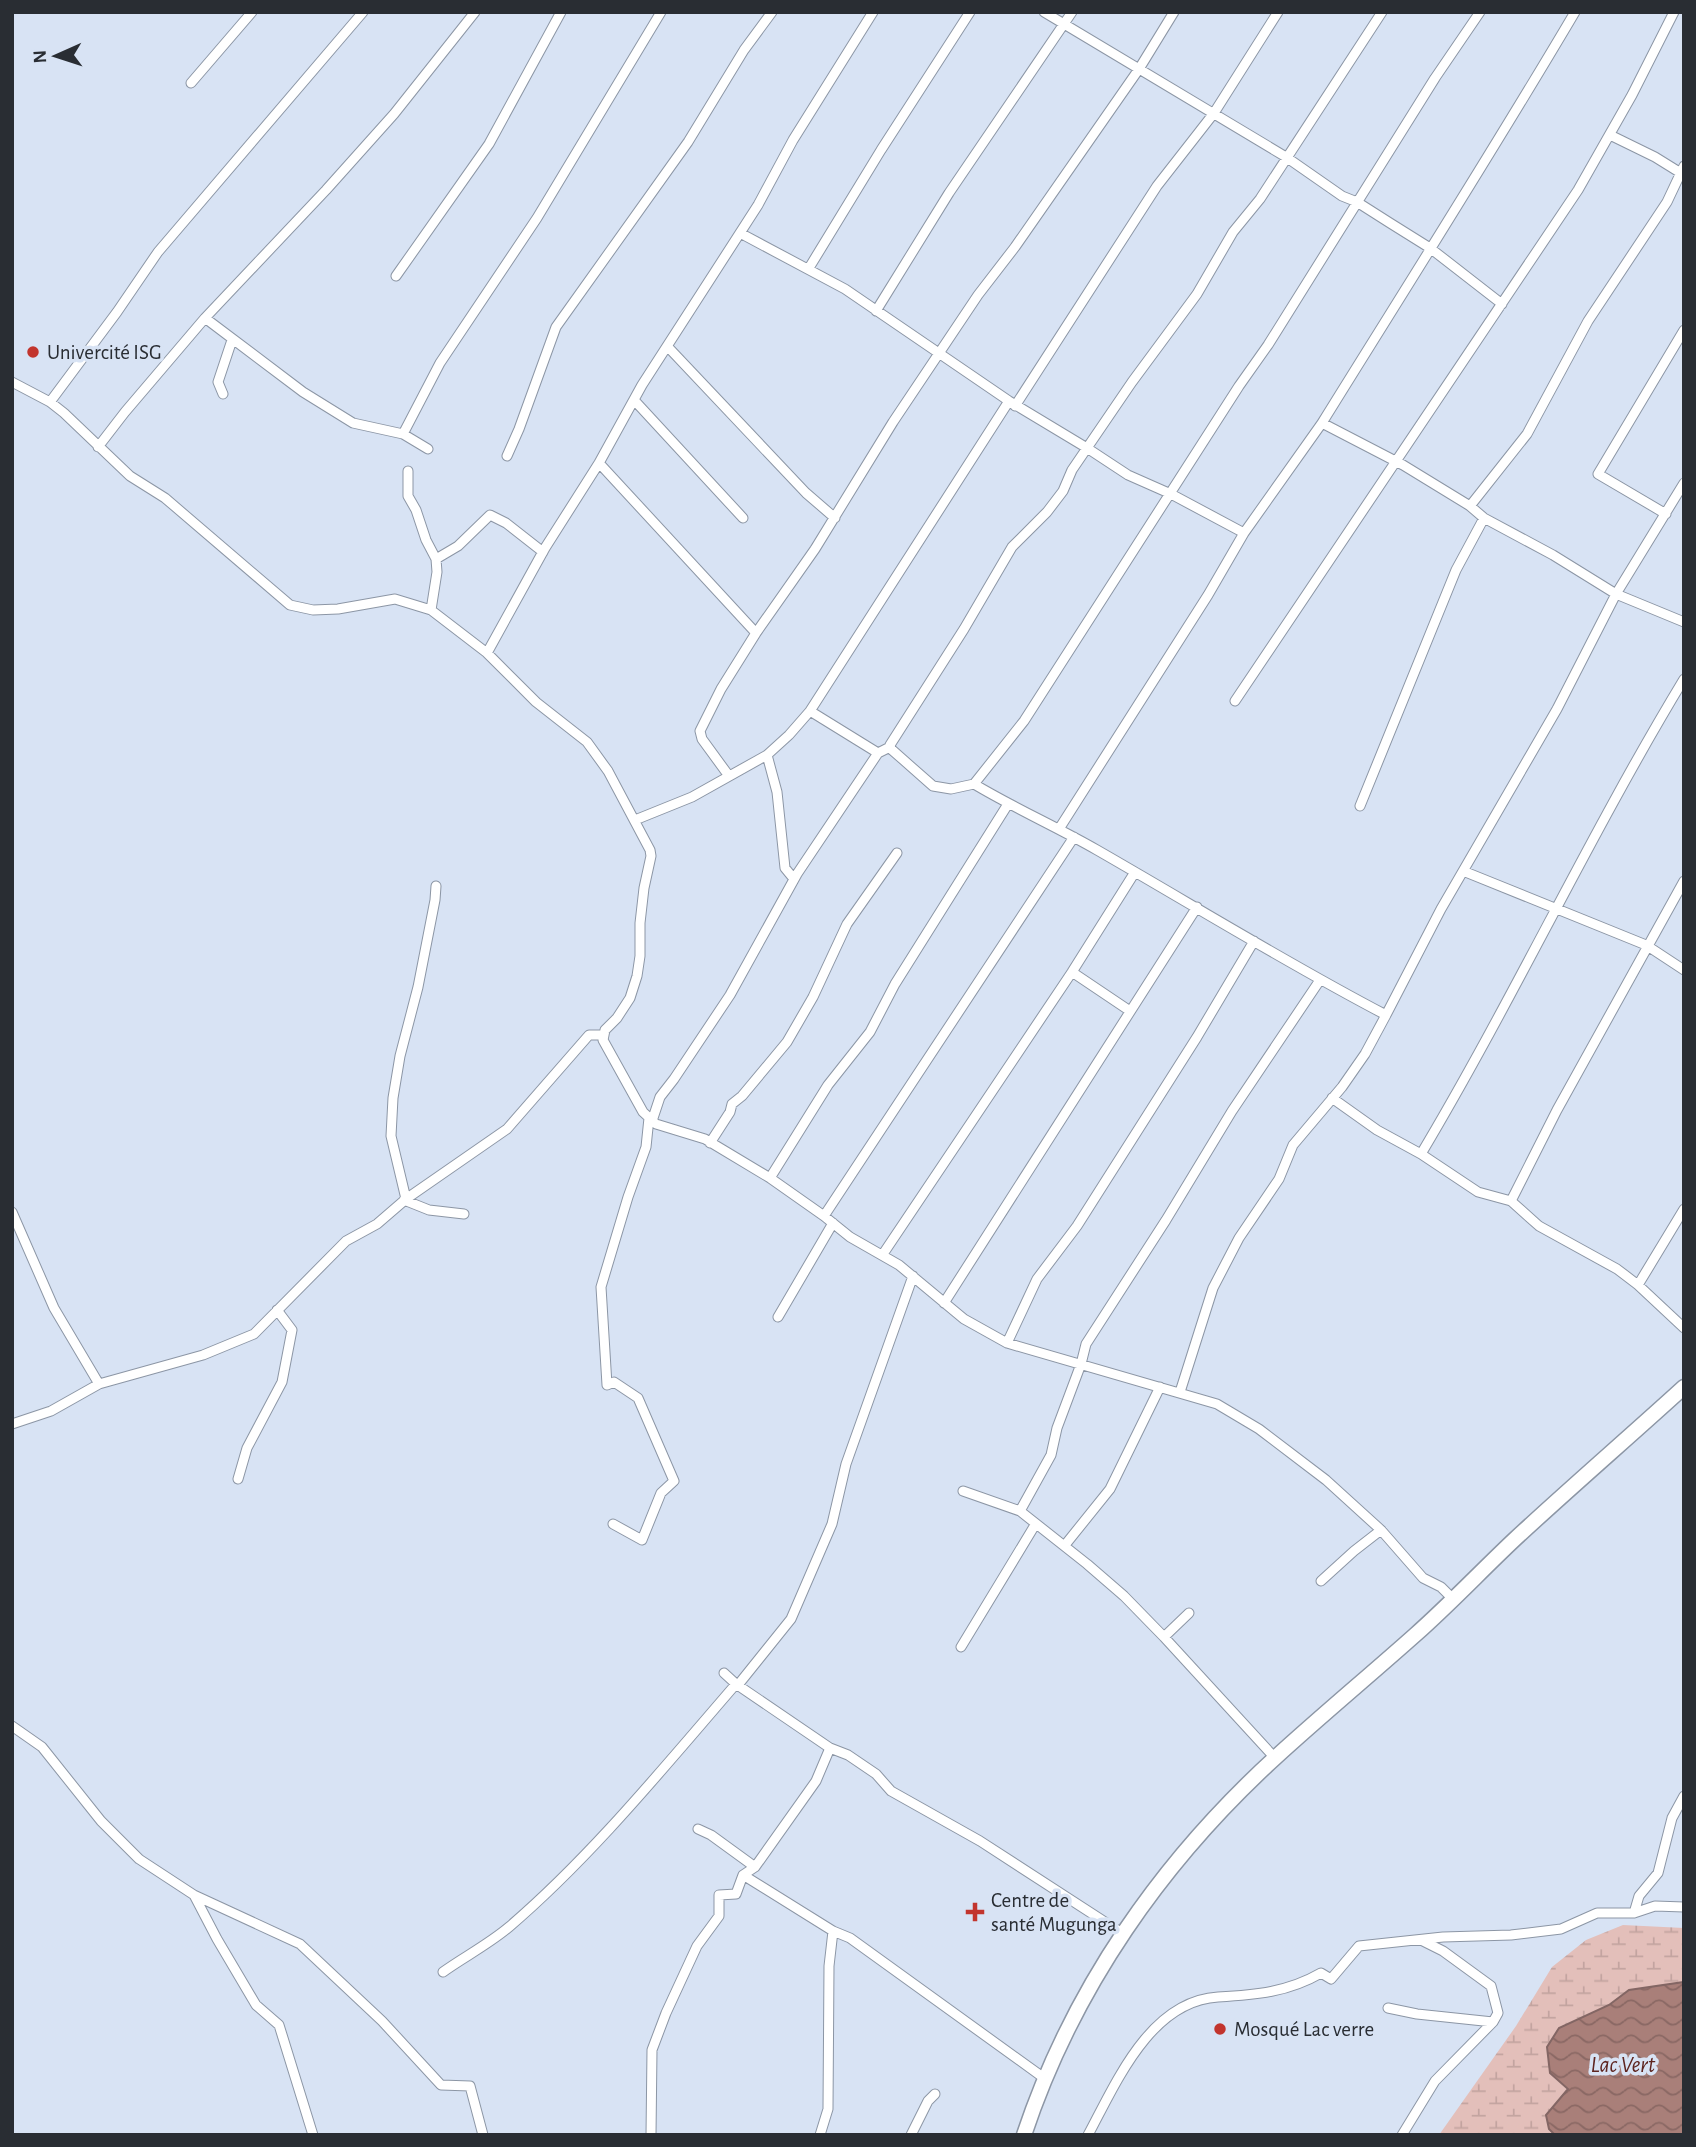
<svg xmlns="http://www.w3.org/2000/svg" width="1696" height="2147" font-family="'Alegreya Sans',sans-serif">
  <defs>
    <pattern id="wetland-marsh" width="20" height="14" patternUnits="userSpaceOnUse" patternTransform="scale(1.75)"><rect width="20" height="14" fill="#e3bfba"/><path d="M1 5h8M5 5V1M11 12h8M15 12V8" fill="none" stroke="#c3a4a0"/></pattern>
    <pattern id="water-waves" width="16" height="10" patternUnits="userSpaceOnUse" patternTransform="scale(1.75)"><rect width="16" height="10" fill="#a97f79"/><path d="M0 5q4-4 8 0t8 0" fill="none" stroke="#8a6864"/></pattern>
  </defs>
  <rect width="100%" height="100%" fill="#d8e3f4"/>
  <path fill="url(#wetland-marsh)" d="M1623,1925L1684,1928V1982L1629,1990L1609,2005L1559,2028L1547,2047L1550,2073L1568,2089L1546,2115L1549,2129L1555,2135H1439L1516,2026L1552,1967L1586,1940Z"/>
  <path fill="url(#water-waves)" stroke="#836664" stroke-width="2" d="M1684,1982V2135H1555L1549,2129L1546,2115L1568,2089L1550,2073L1547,2047L1559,2028L1609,2005L1629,1990Z"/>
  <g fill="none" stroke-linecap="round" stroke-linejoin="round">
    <defs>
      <path id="minor" d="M1044,12L1286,157L1342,196L1357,202L1390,223L1430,248L1502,304
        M1382,12L1260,199L1233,232L1197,294L1132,382L1072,470L1063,491L1047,512L1012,547L964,629L890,745L891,749L933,786L951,789L974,784C1014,808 1057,827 1097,850C1193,905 1288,964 1386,1015L1441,909L1557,709L1616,594L1684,483
        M191,83L252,12
        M1610,135L1655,157L1684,175
        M740,233L845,289L1009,401L1087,448L1128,475L1171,494L1244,533
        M809,268L881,150L970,12
        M396,276L489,144L561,12
        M876,311L949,193L1072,12
        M205,318L303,392L353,423L403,434L428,449
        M667,346L806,493L835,518
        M12,382L50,402L64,413L130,476L165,498L290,605L313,610L338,609L395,599L431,610L487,653L536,702L587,742L608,771L650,850L651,856L644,888L640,923V956L637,976L630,998L617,1018L605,1030L603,1040L643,1112L656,1124L705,1139L770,1178L824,1216L850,1237L899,1265L964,1319L1007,1343L1217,1404L1259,1429L1326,1480L1381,1530L1423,1578L1441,1587L1453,1599
        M223,394L218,382L232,340
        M634,400L743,518
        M50,402L117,312L158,252L363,12
        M1015,406L1157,186L1214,113L1278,12
        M1322,423C1407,286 1493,151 1575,12
        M403,434L440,363L537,218L661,12
        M98,447L125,412L205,318L326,190L394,114L475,12
        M507,456L519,429L556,327L688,142L744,50L772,12
        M599,463L756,633
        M408,471V496L416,510L426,540L436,559L437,572L431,610
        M1470,506L1527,434L1588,321L1667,202L1684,166
        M1666,514L1598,474L1684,330
        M436,559L458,546L490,515L506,523L543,552
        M487,653L545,548L599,463L642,385L758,205L793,140L873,12
        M1235,701L1578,190L1632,95L1674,12
        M810,711L878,753
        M767,755L777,792L785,868L794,879
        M729,776L702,739L700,731L721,689L756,633L815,549L893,422L978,295L1015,247L1139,69L1174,12
        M974,784L1024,721L1239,386L1268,345L1435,78L1480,12
        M1360,806L1456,570L1484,518
        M635,820L692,797L767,755L789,735L810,711L1009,401
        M1059,829L1208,595L1244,533L1322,423L1403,465L1470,506L1484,518L1553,555L1616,594L1684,622
        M1463,871L1646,945L1684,970
        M1072,972L1130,1011
        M1332,1098L1377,1130L1421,1154L1478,1192L1511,1201L1539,1226L1617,1269L1638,1285L1684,1328
        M652,1121L660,1097L674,1079L730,995L797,874L878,753L890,747
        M710,1143L730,1112L732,1104L742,1096L787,1042L813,997L847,924L897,853
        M1421,1154C1514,998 1590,834 1684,679
        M770,1178L828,1085L870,1032L895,984L1008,804
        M406,1199L391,1136L393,1098L400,1056L418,987L435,900L436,886
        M404,1200L429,1210L464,1214
        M1511,1201L1557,1110L1684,881
        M12,1212L54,1308L99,1384
        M824,1216L1074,837
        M883,1254L1072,972L1135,872
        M1638,1285L1684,1209
        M944,1303L1197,907
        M778,1317L833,1223
        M1007,1343L1037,1279L1077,1226L1197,1037L1254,941
        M1180,1392L1213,1288L1239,1238L1279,1179L1293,1145L1342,1087L1365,1054L1386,1015
        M12,1424L51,1411L99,1384L203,1355L254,1334L346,1241L377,1224L406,1199L507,1129L589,1035H604
        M238,1479L247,1448L282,1382L292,1330L277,1310
        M963,1491L1020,1511L1087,1564L1124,1596L1164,1637L1275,1758
        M1020,1511L1051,1455L1057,1428L1081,1364L1086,1344L1166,1220L1232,1111L1320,980
        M613,1524L642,1540L661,1493L674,1481L638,1398L614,1382L607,1385L601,1287L628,1197L646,1147L649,1118
        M1065,1545L1110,1489L1160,1387
        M1321,1581L1354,1551L1381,1530
        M1164,1637L1189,1613
        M961,1647L1035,1525
        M724,1673L736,1684L830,1748L848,1755L876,1774L891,1791L980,1841L1122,1933
        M738,1685L791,1619L832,1524L846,1464L913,1276
        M12,1726L42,1747L101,1821L139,1859L194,1895L217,1939L256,2005L279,2025L313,2135
        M698,1829L711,1835L755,1867
        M743,1875L833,1931L850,1938L1044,2078
        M194,1895L300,1944L382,2021L441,2085L470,2086L483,2135
        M1634,1913L1639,1896L1658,1873L1672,1818L1684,1796
        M443,1972C464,1957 489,1944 509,1927C591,1857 665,1766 736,1684
        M1388,2008L1417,2014L1493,2022
        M651,2135L652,2050L666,2013L697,1946L719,1916V1895L736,1894L743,1875L755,1867L816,1781L830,1748
        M820,2135L828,2109L829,1966L833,1931
        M911,2135L928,2101L935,2094
        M1088,2135C1116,2083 1150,2001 1218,1997C1256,1995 1288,1992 1321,1973L1331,1979L1359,1946L1443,1937L1511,1935L1561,1929L1597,1913H1634L1655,1906L1684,1907
        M1402,2135L1435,2081L1493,2022L1498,2013L1491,1986L1443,1951L1423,1941"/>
      <path id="trunk" d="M1024,2135C1073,1988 1162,1861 1276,1757C1322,1715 1369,1676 1415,1635C1450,1604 1481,1571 1515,1539C1570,1488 1628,1438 1684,1387"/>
    </defs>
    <use href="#minor" stroke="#8c96a5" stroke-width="11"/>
    <use href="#trunk" stroke="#8c96a5" stroke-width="17"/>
    <use href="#minor" stroke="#fff" stroke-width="9"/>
    <use href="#trunk" stroke="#fff" stroke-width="14"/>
  </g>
  <g fill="#c2342d" stroke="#d8e3f4" stroke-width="2.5">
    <circle cx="33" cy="352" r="7"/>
    <path d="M971.5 1901.5h7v7h7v7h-7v7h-7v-7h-7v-7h7z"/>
    <circle cx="1220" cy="2029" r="7"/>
  </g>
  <g text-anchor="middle" stroke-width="7" stroke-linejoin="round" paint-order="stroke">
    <g font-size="21" fill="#292d33" stroke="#d8e3f4" text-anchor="start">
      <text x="47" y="359">Univercité ISG</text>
      <text x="991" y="1907">Centre de<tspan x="991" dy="24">santé Mugunga</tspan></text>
      <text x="1234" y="2036">Mosqué Lac verre</text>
    </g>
    <g font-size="23" font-style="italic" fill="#5e2520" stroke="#d8e3f4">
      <text x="1623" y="2072">Lac Vert</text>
    </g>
  </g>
  <rect width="1696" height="2147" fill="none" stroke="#292d33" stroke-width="28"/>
  <g transform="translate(56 56) rotate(267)" stroke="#d8e3f4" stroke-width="5" paint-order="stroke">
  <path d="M0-5L12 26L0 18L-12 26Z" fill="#292d33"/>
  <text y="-10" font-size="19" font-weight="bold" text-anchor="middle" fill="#292d33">N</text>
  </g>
</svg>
